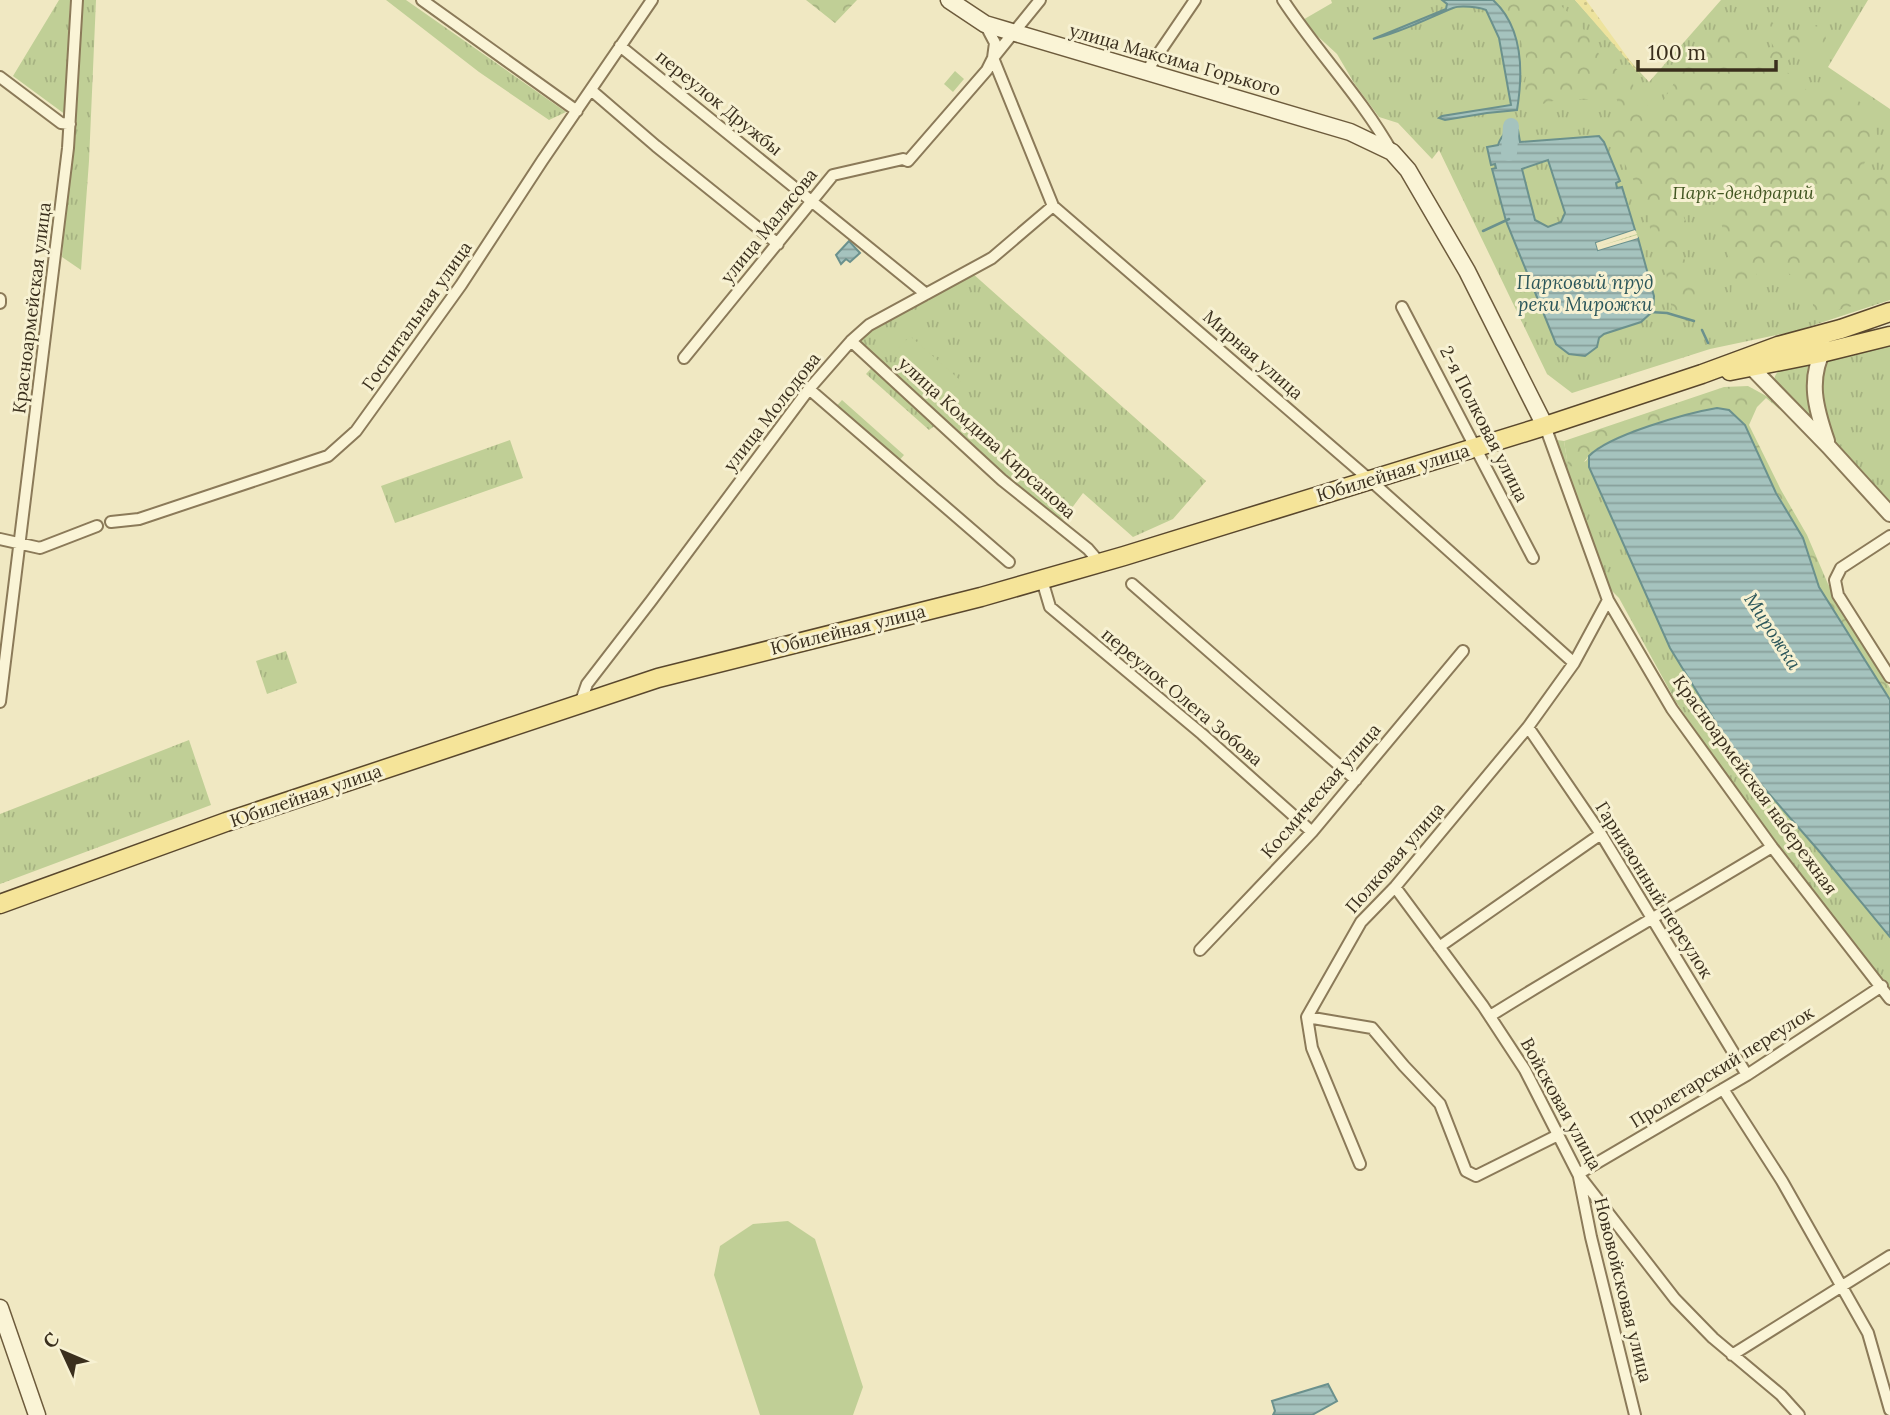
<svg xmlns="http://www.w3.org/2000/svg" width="1890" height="1415" font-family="Lora,serif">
  <defs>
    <pattern id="grass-tufts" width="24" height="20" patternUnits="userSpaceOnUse" patternTransform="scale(1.75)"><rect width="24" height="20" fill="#c0cf96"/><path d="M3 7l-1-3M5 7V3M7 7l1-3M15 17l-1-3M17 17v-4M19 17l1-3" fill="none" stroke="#a6b281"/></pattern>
    <pattern id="forest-crowns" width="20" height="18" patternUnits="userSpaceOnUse" patternTransform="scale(1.75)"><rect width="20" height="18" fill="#c0cf96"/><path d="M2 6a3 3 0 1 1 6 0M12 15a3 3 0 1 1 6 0" fill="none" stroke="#a6b281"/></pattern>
    <pattern id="sand-dots" width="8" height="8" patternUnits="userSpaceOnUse" patternTransform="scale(1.75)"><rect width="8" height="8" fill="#ede39e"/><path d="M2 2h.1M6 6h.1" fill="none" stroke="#ccc388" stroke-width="1.8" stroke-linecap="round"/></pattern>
    <pattern id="water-rules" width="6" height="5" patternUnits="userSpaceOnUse" patternTransform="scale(1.75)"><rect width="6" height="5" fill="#a5c3be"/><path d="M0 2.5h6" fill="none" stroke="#879f9a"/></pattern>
  </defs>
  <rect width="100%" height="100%" fill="#f0e8c2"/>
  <path fill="url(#grass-tufts)" d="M59,0H70L66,115L13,76Z
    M81,0H96L89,161L81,270L62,257Z
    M386,0H406L566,112L549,120L479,72Z
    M1331,0H1575L1649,82L1721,0H1868L1828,67L1890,109V300L1796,331L1710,349L1572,393L1547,374L1439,150L1432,159L1398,123L1379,117L1354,83L1337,54L1301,21L1332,3Z
    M955,71L964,79L953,92L944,84Z
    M972,273L1206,481L1173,519L1133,537L1083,493L1063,520L1058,517L1015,484L860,341L873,328Z
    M1890,344V504C1863,475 1825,445 1820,403C1818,390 1822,374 1824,360Z
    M876,363L940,422L929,430L866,374Z
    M1811,364L1808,400L1813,422L1775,384C1770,365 1798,366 1811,364Z
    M842,400L904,455L896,464L833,410Z
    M510,440L523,478L395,523L381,486Z
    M1557,440L1564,441L1568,466L1586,461L1589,456L1590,468L1670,648L1737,757L1819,851L1890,937V990L1776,842L1717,762L1676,702L1619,598L1611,590L1564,470Z
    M286,651L297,683L267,694L256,661Z
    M189,740L211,805L0,884V814Z"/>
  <path fill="url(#forest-crowns)" d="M806,0H857L835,23Z
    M1502,0H1555L1580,24L1599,54L1633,83L1634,92L1652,110L1660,106L1682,70L1717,32L1745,42L1766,62L1775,49L1761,24L1770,20L1783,33C1798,33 1810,22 1824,26L1826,39L1819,51L1798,46L1783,68L1817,100L1838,85C1872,109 1873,113 1881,153C1873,156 1863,159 1863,169L1890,177V295L1814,317L1812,294L1799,288L1796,280L1780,265L1762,266L1739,300L1731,296L1733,270L1720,218L1718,178L1714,180L1681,211L1685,220L1679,227L1677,241L1701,300L1689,321H1676L1673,318L1665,265L1650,228L1646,203L1607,131C1616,118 1622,110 1615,95L1595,100L1560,99L1521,110L1528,63L1517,29Z
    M1748,386L1770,398L1783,412L1766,398L1757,407L1749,425L1781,490L1807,535L1828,584L1890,688V700L1819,587L1803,538L1729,410C1704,406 1620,433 1598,448C1590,452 1586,461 1579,467L1568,466L1564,441L1724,387Z"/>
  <path fill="url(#sand-dots)" d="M1575,0H1586L1641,76Z"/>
  <path fill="#c0cf96" d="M910,336L961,381L945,398L894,353Z
    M788,1221L815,1239L863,1387L853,1415H760L714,1275L720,1246L753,1224Z"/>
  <path fill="url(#water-rules)" stroke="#6b918d" stroke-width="2" fill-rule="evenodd" d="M1442,0H1493C1524,28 1523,74 1517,110L1487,113L1445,120L1439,118L1442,116L1511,105L1499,38L1486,10C1479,7 1460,5 1453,8C1426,19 1402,32 1373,39L1446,9L1447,4Z
    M1518,130L1520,142L1599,136L1604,142L1620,181L1616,183L1617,188L1622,187L1635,230L1596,243L1598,250L1638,238L1654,296L1653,311L1641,322L1604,334L1599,338L1597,347L1585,356L1569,354L1556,344L1506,221L1492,169L1496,168L1495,164L1491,165L1487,147L1498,145C1502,133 1506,132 1518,130ZM1548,160L1565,213L1561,222L1548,227L1535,220L1522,169Z
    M849,241L860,253L850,262L846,259L841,264L836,255Z
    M1717,408L1729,410L1745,425L1776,493L1803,538L1819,587L1890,700V937L1819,851L1737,757L1670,648L1589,467V456C1609,435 1687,413 1717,408Z
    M1328,1384L1337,1401L1312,1415H1273L1275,1411L1272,1401Z"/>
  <path fill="#f0e8c2" d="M1635,230L1637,234L1600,246L1637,235L1638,238L1598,250L1596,243Z"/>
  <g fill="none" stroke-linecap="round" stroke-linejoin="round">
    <path stroke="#6b918d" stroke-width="2.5" d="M1483,231L1509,219
      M1650,312L1667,313L1694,321
      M1702,330L1708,343"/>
    <path stroke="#a5c3be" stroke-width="16" d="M1509,153L1511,126"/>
    <defs>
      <path id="minor" d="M422,0L577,111
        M1283,0C1317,52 1361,97 1392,152
        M985,24L995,43L993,58L1053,206L1370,480L1574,663
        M620,46L926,294
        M1146,72L1195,0
        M0,77L61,123L70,124
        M591,90L656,146L778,244
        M0,303V299
        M1402,307L1533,558
        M851,341L1002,480L1088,549L1100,563
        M684,358L833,175L903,159L908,161L987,70L993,58L1040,0
        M809,389L1009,562
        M1545,426L1608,600L1672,709L1772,847L1890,999
        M111,522L139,519L328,456L356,431L461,285L542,161L652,0
        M1890,536L1841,568L1835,580L1838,595L1890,677
        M0,539L40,548L97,526
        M1042,580L1050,607L1202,734L1312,832
        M1132,584L1356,780
        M0,702L68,148L77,0
        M580,704L587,684L651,601L809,389L851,341L869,325L992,258L1053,206
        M1528,727L1601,834L1747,1075
        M1395,887L1483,1006L1525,1070L1578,1174L1675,1299L1713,1338L1781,1395L1799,1415
        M1439,947L1601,834
        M1200,950L1312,832L1463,651
        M1490,1016C1583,958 1678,904 1772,847
        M1307,1017L1372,1028L1404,1066L1440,1104L1466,1171L1476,1176L1558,1135
        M1723,1089L1782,1181L1868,1333L1890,1410
        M1360,1164L1312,1048L1307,1017L1361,922L1395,887L1528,727L1574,663L1608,600
        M1578,1174L1747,1075L1882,986
        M1579,1177L1591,1237L1635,1415
        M1732,1355L1890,1256"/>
      <path id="tertiary" d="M1825,347C1807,379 1816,409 1827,441
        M1752,368L1828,446L1890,514"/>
      <path id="secondary" d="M949,0L985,24L1350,132L1392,152L1408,170L1467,271L1545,426
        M0,1308L37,1415"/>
      <path id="primary" d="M1730,371L1821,353L1890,336
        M0,904L226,822L658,678L981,597L1124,556L1545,426L1702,374L1778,346L1841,329L1890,312"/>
    </defs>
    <use href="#minor" stroke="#8b7a59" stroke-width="14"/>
    <use href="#tertiary" stroke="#8b7a59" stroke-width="18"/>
    <use href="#secondary" stroke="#6d5b3c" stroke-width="19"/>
    <use href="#primary" stroke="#59472d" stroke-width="21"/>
    <use href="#minor" stroke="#faf4d6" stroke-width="10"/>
    <use href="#tertiary" stroke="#faf4d6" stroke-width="14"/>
    <use href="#secondary" stroke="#faf4d6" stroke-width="16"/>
    <use href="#primary" stroke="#f5e499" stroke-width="18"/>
  </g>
  <g text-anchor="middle" stroke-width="6" stroke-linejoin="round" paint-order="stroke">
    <g font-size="18" fill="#3a2f1d" stroke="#f7f1d2">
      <text transform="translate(1175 60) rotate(16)" y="6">улица Максима Горького</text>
      <text transform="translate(719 103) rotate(39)" y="6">переулок Дружбы</text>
      <text transform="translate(769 226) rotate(-51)" y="6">улица Малясова</text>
      <text transform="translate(32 308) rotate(-83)" y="6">Красноармейская улица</text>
      <text transform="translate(417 316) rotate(-55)" y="6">Госпитальная улица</text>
      <text transform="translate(1253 355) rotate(41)" y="6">Мирная улица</text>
      <text transform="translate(772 412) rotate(-52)" y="6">улица Молодова</text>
      <text transform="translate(1484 424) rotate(63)" y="6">2-я Полковая улица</text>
      <text transform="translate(987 438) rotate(42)" y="6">улица Комдива Кирсанова</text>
      <text transform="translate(1393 473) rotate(-17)" y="6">Юбилейная улица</text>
      <text transform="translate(848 630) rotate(-14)" y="6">Юбилейная улица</text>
      <text transform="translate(1182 697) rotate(40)" y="6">переулок Олега Зобова</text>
      <text transform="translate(1755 785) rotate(54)" y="6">Красноармейская набережная</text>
      <text transform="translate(1321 791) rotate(-49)" y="6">Космическая улица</text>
      <text transform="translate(306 796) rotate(-19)" y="6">Юбилейная улица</text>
      <text transform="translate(1395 858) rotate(-49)" y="6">Полковая улица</text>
      <text transform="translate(1654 890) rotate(58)" y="6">Гарнизонный переулок</text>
      <text transform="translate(1722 1067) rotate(-32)" y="6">Пролетарский переулок</text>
      <text transform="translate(1561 1104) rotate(61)" y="6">Войсковая улица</text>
      <text transform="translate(1623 1290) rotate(76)" y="6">Нововойсковая улица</text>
    </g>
    <g font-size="18" font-style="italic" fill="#435723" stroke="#f7f1d2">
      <text x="1743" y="199">Парк-дендрарий</text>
    </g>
    <g font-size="19" font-style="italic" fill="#2c575b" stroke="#f7f1d2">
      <text x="1585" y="289">Парковый пруд<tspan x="1585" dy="22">реки Мирожки</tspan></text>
      <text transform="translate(1773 631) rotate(57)" y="7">Мирожка</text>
    </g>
  </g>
  <g transform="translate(63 1352) rotate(314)" stroke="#f7f1d2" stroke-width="5" paint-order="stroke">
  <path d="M0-5L12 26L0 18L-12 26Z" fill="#3a2f1d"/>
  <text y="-10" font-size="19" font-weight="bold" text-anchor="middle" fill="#3a2f1d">С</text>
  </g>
  <path d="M1638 60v10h138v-10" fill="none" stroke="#3a2f1d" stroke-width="3.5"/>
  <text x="1648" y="60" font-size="21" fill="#3a2f1d" stroke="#f7f1d2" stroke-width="5" paint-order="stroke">100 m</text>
</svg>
